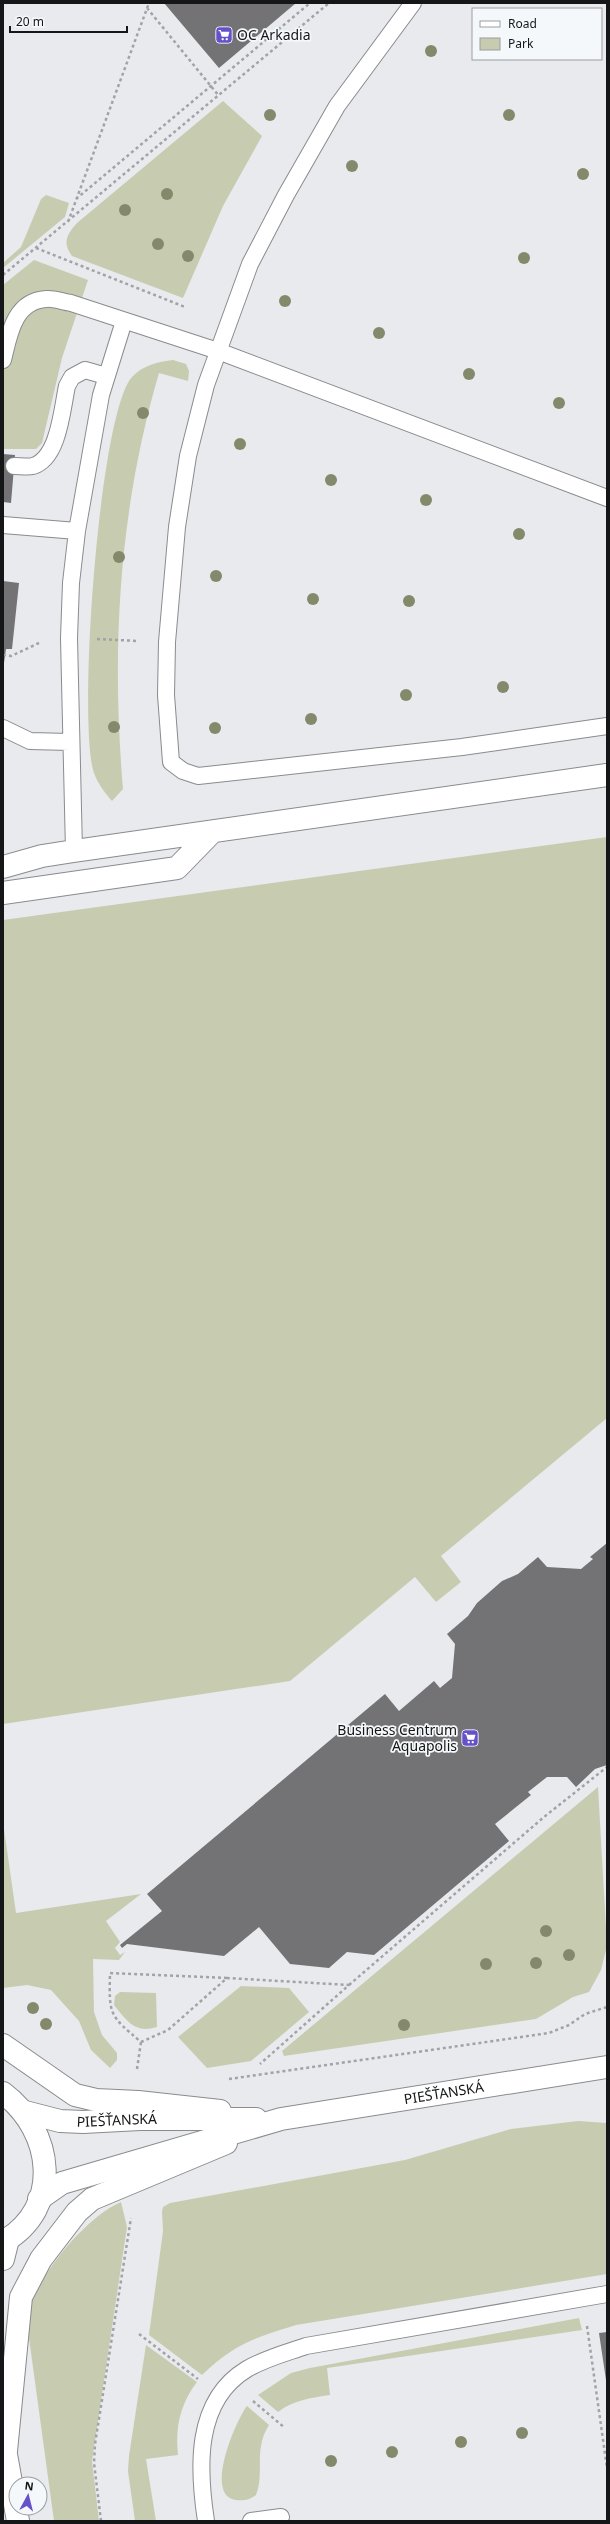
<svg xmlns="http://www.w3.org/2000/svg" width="610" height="2524" font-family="'Noto Sans',sans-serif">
  <rect width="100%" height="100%" fill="#e8eaee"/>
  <path fill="#c7ccb0" d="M223,101L262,136L223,206L183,298L72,256C62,243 67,234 77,223Z
    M46,195L69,203L65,217L3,268V263L21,247L41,199Z
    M34,260L88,280L62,358L42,443L36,449H3V285Z
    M173,360L186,364L189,371L188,381L159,373C119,509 111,648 123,789L112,801C105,793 98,784 94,773C77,724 99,413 132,377C143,365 158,362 173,360Z
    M607,837V1418L441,1556L461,1582L436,1602L415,1577L290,1681L3,1724V920Z
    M598,1787L607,1946L601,1970L589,1992L573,1997L536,2019L284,2056L282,2051Z
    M3,1822L16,1913L141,1894L106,1921L120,1942L115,1948L120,1955L125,1952L119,1960L93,1959L94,2012L102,2035L117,2053V2060L110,2068L91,2050L79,2021L51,1990L27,1985L3,1988Z
    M241,1986L289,1988L309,2012L251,2061L207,2068L178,2037Z
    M120,1992L156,1993L157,2027C135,2034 127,2021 114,2005L115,1996Z
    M578,2121L607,2123V2274L296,2325C254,2338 234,2344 202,2375L149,2335L163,2231L162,2212L163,2207L170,2203L405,2160L511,2129Z
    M121,2202L127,2227L92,2461L99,2521H54L26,2316C37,2277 84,2218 121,2202Z
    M579,2318L582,2330L327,2368L330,2395C311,2398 293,2400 278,2412L258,2395L291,2373L310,2368Z
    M146,2345L197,2382C180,2404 175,2428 178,2455L146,2459L156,2521H135L128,2471L129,2456Z
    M247,2406L269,2425C253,2450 265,2473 256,2495C249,2500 244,2501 236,2500C203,2496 236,2420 247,2406Z"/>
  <path fill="#737275" d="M164,3H296L219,68Z
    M3,454L15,455L11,503L3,502Z
    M3,581L19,583L12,649H6L4,663Z
    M607,1543V1765L595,1769L576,1787L567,1777H547L528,1792L531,1795L495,1824L509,1841L374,1955L347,1952L329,1968L290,1964L259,1927L224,1956L127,1944L122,1948L120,1945L162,1911L147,1894L385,1694L399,1711L434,1681L440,1688L452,1678L455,1644L447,1634L468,1616L477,1603L502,1581L518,1574L538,1557L547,1567L581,1569L593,1559L590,1557Z
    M607,2332V2380H606L599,2333Z"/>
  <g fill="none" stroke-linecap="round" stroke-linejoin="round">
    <defs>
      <path id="service" d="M413,3L337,106L286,195L250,264L206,385L188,456L177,527L167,642L166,695L171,762L183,771L198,776L462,747L607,726
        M3,360C9,335 14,301 46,299C53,298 63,302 71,303L218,351L607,498
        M14,466C20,466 28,467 33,466C59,458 62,409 67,386L72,377L85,370L106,376
        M3,525L77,531
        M3,728L30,741L70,742
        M74,851L69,638L71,583L77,531L101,395L124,321
        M206,2521C198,2469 194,2401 247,2369C266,2358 286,2353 306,2346L607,2294
        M251,2521L281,2517"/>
      <path id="minor" d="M3,867L42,856L74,851L607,775
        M3,893L177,868L212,832
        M3,2045L75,2095L96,2100L138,2102L220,2111
        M3,2259L8,2239
        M3,2438L18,2521
        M6,2451L21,2297L41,2259L77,2212L92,2199L226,2143"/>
      <g id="tertiary">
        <path d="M3,2093C54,2131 63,2208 3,2242"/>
        <path id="s1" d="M25,2112L60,2121L83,2122L140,2119H256"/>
        <path id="s2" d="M39,2199L62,2183L281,2119L607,2067"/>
      </g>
    </defs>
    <use href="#service" stroke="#898b8e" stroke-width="18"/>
    <use href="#minor" stroke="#898b8e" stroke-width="24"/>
    <use href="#tertiary" stroke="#898b8e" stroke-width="24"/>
    <path stroke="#a1a3a6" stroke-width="2.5" stroke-dasharray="3 3" stroke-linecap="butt" d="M147,8L219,96
      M76,199L310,3
      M68,222L149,3
      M36,248L185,307
      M3,275L329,3
      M97,639L138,641
      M3,655L11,656L39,643
      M227,1978L110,1973C109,2015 109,2015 141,2042L168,2030L227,1978L349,1985L260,2064
      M349,1985L544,1817L607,1767
      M137,2069L141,2042
      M229,2079L549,2033L569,2025L585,2014L607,2007
      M587,2326L607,2468
      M139,2334L198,2379
      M253,2401L285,2428
      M101,2521L94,2463L95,2444L131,2218"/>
    <use href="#service" stroke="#fff" stroke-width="16"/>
    <use href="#minor" stroke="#fff" stroke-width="22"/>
    <use href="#tertiary" stroke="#fff" stroke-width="22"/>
  </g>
  <g fill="#85896c">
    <circle cx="431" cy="51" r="6"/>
    <circle cx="270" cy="115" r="6"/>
    <circle cx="509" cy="115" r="6"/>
    <circle cx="352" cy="166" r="6"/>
    <circle cx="583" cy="174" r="6"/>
    <circle cx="167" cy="194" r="6"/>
    <circle cx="125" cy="210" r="6"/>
    <circle cx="158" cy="244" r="6"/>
    <circle cx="188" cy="256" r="6"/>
    <circle cx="524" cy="258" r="6"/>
    <circle cx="285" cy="301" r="6"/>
    <circle cx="379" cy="333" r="6"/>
    <circle cx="469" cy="374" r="6"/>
    <circle cx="559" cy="403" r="6"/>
    <circle cx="143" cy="413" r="6"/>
    <circle cx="240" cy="444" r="6"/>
    <circle cx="331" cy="480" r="6"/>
    <circle cx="426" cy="500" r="6"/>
    <circle cx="519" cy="534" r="6"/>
    <circle cx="119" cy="557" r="6"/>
    <circle cx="216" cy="576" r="6"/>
    <circle cx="313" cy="599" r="6"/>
    <circle cx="409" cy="601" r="6"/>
    <circle cx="503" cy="687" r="6"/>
    <circle cx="406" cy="695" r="6"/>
    <circle cx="311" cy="719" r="6"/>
    <circle cx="114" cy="727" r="6"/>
    <circle cx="215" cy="728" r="6"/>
    <circle cx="546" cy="1931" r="6"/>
    <circle cx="569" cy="1955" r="6"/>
    <circle cx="536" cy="1963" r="6"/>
    <circle cx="486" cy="1964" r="6"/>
    <circle cx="33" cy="2008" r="6"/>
    <circle cx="46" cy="2024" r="6"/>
    <circle cx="404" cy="2025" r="6"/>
    <circle cx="522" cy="2433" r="6"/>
    <circle cx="461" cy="2442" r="6"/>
    <circle cx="392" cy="2452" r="6"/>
    <circle cx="331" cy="2461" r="6"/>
  </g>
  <defs>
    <symbol id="supermarket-square" viewBox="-11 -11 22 22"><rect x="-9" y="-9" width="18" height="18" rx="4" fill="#6551ca" stroke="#f5f8fb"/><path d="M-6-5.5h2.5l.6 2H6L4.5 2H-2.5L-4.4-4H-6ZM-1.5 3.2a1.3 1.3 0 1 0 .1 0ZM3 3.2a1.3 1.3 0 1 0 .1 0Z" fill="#fff"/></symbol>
  </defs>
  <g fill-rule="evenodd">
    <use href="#supermarket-square" x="214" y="25" width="20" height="20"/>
    <use href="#supermarket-square" x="460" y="1728" width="20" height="20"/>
  </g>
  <g text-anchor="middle" stroke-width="3.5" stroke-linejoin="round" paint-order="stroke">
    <g font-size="14" fill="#151617" stroke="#f5f8fb" text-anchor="start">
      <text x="237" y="40">OC Arkadia</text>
      <text x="457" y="1735" text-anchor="end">Business Centrum<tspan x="457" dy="16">Aquapolis</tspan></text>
    </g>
    <g font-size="14" fill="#151617" stroke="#f5f8fb">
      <text dy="5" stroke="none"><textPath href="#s2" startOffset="421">PIEŠŤANSKÁ</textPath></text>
      <text dy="5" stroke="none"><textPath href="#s1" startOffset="93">PIEŠŤANSKÁ</textPath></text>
    </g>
  </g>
  <rect width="610" height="2524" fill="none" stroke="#151617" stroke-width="8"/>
  <rect x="472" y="8" width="130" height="52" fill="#f5f8fb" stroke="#9b9ea0"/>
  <rect x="480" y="21" width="20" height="6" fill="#ffffff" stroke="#9b9ea0"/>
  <text x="508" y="28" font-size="12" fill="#151617">Road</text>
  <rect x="480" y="38" width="20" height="12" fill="#c7ccb0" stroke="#9b9ea0"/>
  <text x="508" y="48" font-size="12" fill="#151617">Park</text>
  <g transform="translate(28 2496) rotate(7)"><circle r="19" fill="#f5f8fb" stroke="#9b9ea0"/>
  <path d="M0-3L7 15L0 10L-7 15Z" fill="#6551ca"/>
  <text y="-6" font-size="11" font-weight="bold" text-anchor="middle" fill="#151617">N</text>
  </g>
  <path d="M10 26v6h117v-6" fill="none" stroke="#151617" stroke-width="2"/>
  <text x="16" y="26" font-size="12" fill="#151617" stroke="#f5f8fb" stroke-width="3" paint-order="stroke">20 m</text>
</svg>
